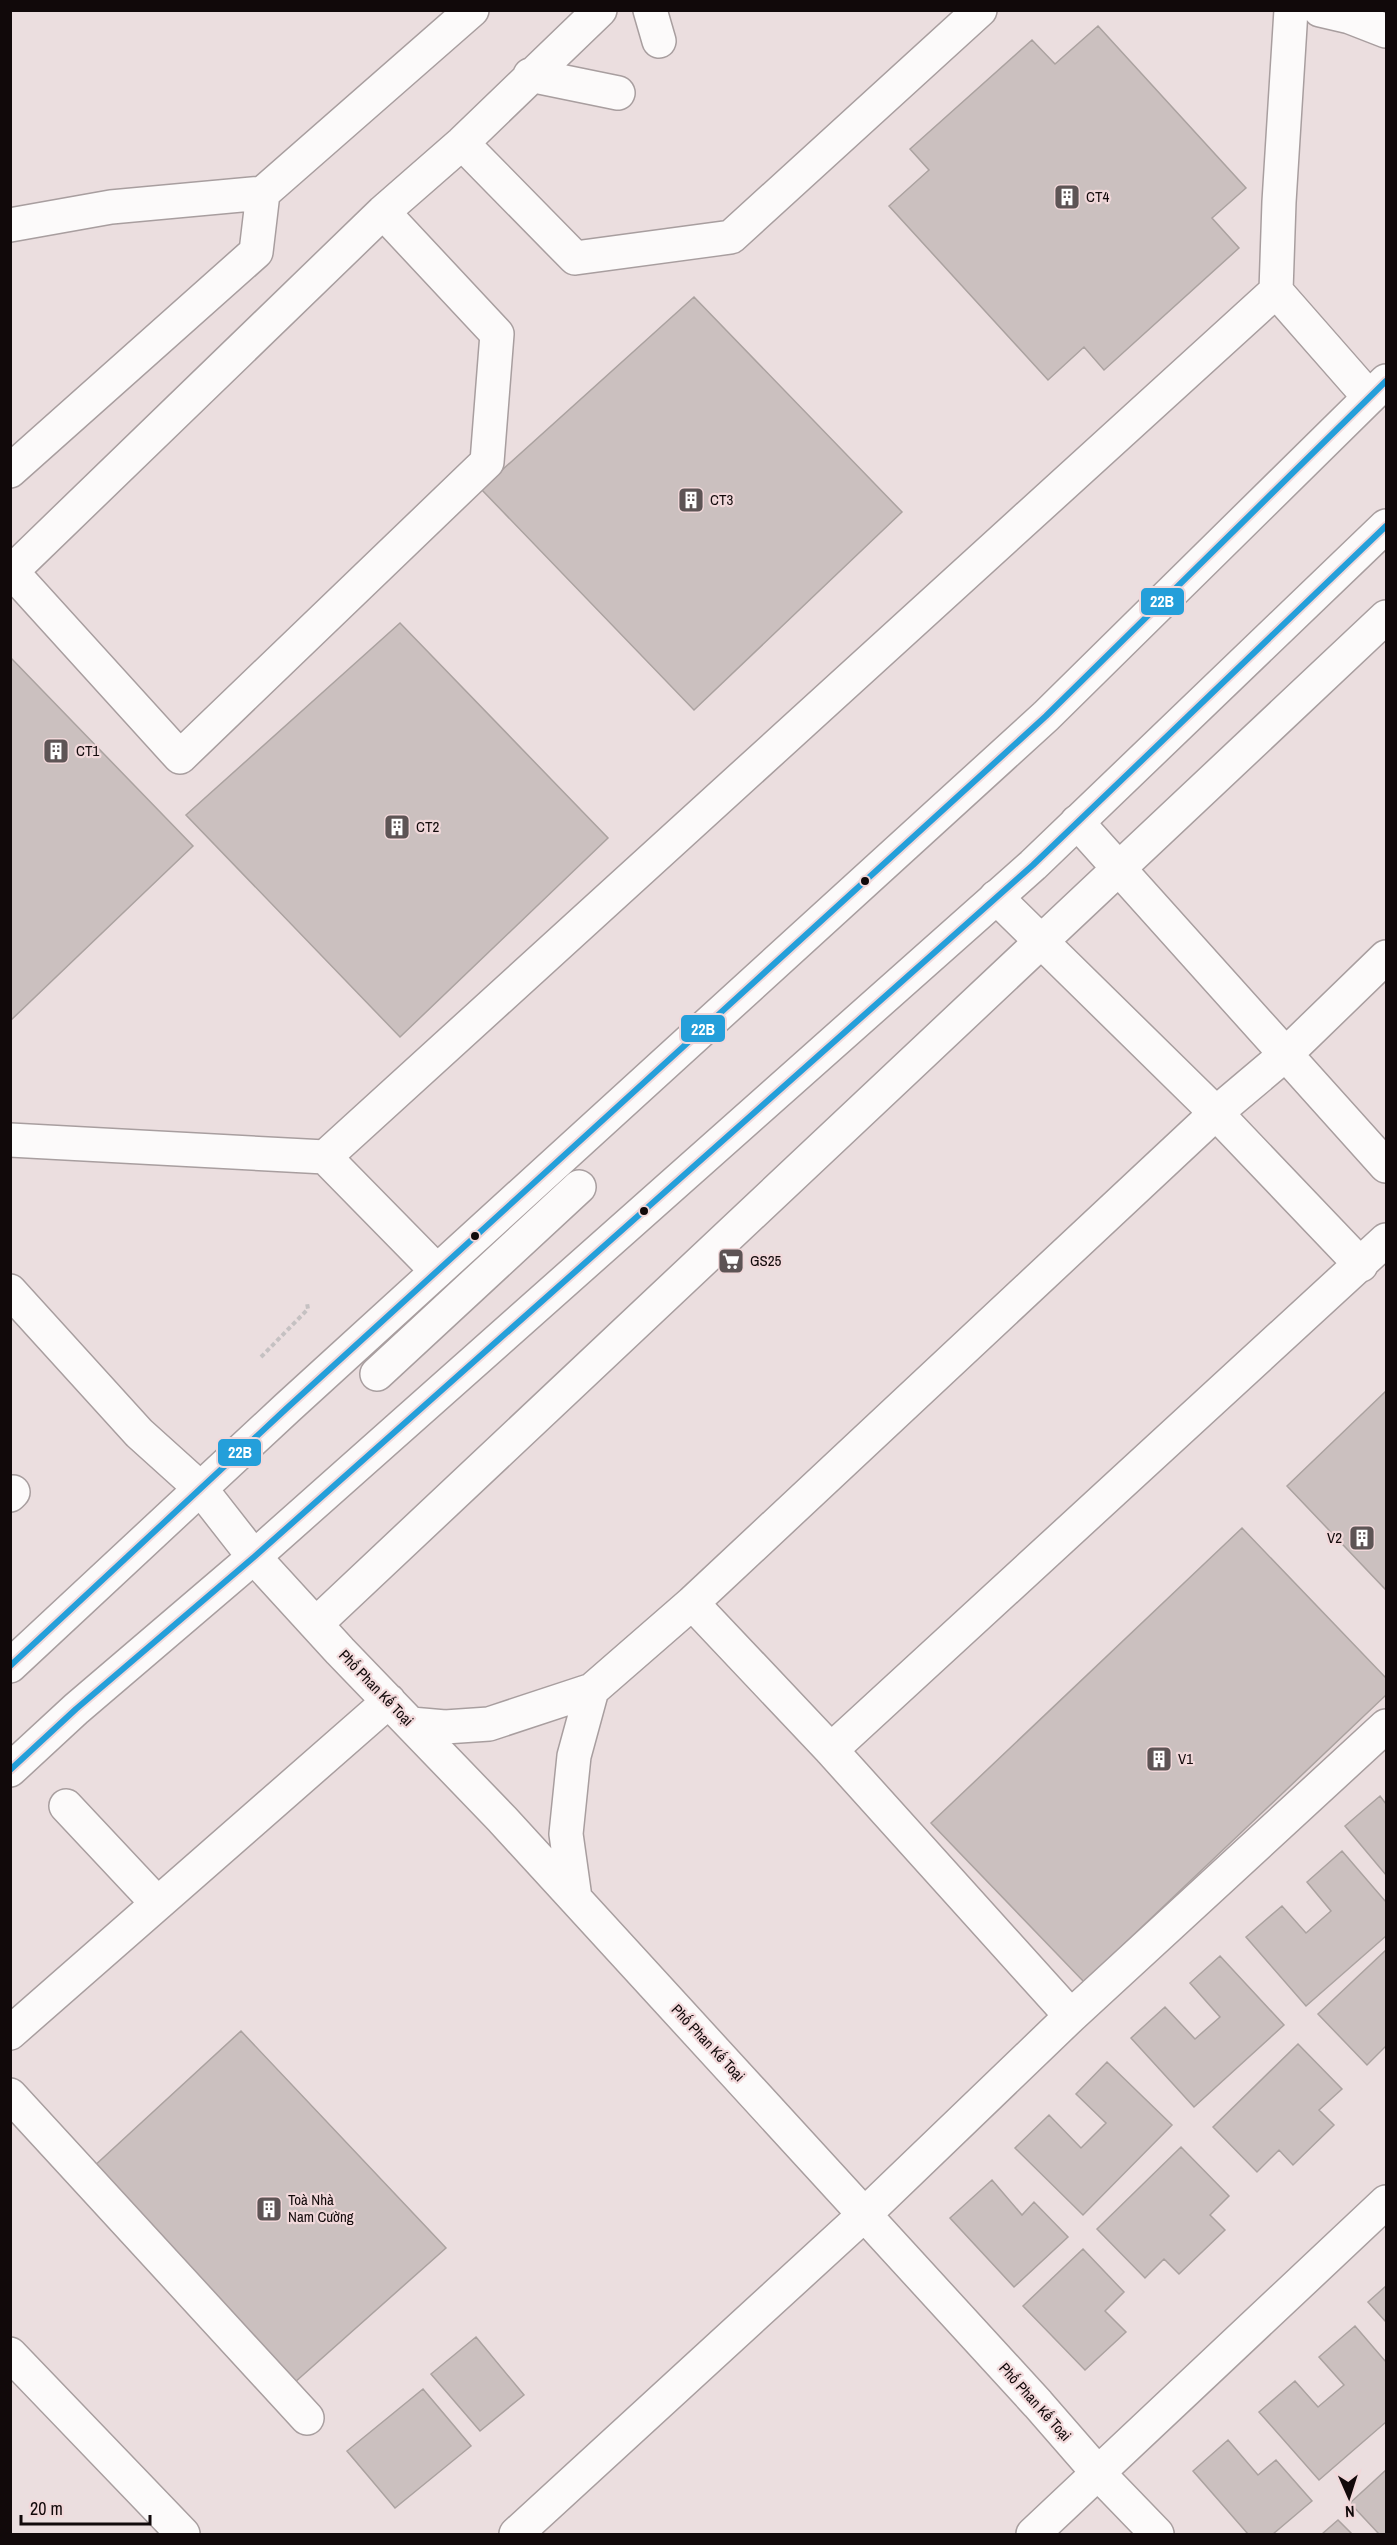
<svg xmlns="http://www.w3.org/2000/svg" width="1397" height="2545" font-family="'Archivo Narrow',sans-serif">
  <rect width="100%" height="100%" fill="#ebdedf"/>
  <path fill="#cbc0bf" stroke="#aba2a0" stroke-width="1.5" d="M1098,26L1246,188L1212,218L1239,248L1104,370L1084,347L1048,380L889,206L929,170L910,149L1032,40L1055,64Z
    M694,297L902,512L694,710L481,489Z
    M400,623L608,838L400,1037L186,815Z
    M10,657L193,846L10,1021Z
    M1386,1391V1590L1287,1486Z
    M1242,1528L1386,1678V1695L1084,1982L931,1823Z
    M1380,1796L1386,1804V1875L1345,1826Z
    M1342,1851L1386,1902V1936L1306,2006L1246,1937L1282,1906L1306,1933L1331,1911L1307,1882Z
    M1386,1950V2046L1367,2065L1318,2014Z
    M1220,1956L1284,2025L1194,2107L1131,2038L1165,2007L1195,2039L1220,2017L1190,1983Z
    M241,2031L446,2248L294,2383L91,2169Z
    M1298,2044L1342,2089L1319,2110L1334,2125L1293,2165L1279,2150L1257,2172L1213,2127Z
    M1107,2062L1172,2125L1083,2215L1015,2148L1049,2115L1081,2148L1106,2123L1076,2094Z
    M1181,2147L1229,2196L1210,2215L1225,2230L1179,2274L1164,2259L1145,2278L1097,2229Z
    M992,2180L1022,2215L1034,2202L1068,2237L1014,2287L950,2218Z
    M1083,2249L1124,2292L1105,2311L1126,2332L1085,2370L1023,2306Z
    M1386,2286V2322L1368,2302Z
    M1355,2326L1386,2362V2422L1319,2480L1259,2412L1295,2381L1318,2407L1344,2385L1319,2357Z
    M476,2337L524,2395L480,2431L431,2374Z
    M423,2389L471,2446L395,2508L347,2451Z
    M1228,2440L1258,2475L1276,2460L1312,2501L1273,2534H1248L1193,2471Z
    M1386,2470V2534H1379L1350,2503Z
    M1338,2520L1352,2534H1322Z"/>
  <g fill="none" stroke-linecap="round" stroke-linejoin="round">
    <defs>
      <path id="minor" d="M650,10L659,41
        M1291,10L1279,202L1276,291L1369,397
        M1320,10L1350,17L1386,31
        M530,75L618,93
        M462,143L575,258L731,237L980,10
        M10,225L111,207L263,193
        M10,471L256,252L263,193L472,10
        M12,572L180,757L487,462L497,334L383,212
        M10,573L383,212L462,143L600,10
        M1077,822L1386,1166
        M996,897L1216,1113L1361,1265
        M10,1140L325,1157L437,1271
        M325,1157L1276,291
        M10,1291L139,1433L200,1488L254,1557L340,1651L502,1819L1038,2404L1099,2474L1157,2534
        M377,1374L579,1187
        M10,1495L13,1492
        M692,1603L831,1750L1071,2016
        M316,1624L1386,617
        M411,1724L445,1727L489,1724L592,1690L692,1603L1216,1113L1286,1054L1386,957
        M831,1750L1386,1240
        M66,1806L157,1903
        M575,1898L566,1834L574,1756L592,1690
        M10,2033L389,1701
        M10,2095L307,2418
        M10,2354L183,2534
        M516,2534L865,2214L1071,2016L1386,1726
        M1033,2534L1386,2202"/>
      <path id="major" d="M10,1666L287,1408L1046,716L1386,381
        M10,1770L76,1709L254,1557L1033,865L1386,526"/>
    </defs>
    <use href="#minor" stroke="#a89e9f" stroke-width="36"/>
    <use href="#major" stroke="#a89e9f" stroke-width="36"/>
    <path stroke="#c5c1c2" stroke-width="4" stroke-dasharray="4.5 3" stroke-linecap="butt" d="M261,1357L308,1309L307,1303"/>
    <use href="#minor" stroke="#fcfafa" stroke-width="33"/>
    <use href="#major" stroke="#fcfafa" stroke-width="33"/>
    <defs>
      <path id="bus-1" d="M10,1666L287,1408L1046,716L1386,381
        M10,1770L76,1709L254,1557L1033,865L1386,526"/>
    </defs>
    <use href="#bus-1" stroke="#f1d8da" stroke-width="10"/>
    <use href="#bus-1" stroke="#249fda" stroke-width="6"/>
  </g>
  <defs>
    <symbol id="building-square" viewBox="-11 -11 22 22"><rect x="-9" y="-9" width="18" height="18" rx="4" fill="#5d5455" stroke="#f1d8da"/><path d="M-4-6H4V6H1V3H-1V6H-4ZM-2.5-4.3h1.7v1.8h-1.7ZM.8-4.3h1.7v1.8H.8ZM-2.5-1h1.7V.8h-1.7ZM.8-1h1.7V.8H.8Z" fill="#fff"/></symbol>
    <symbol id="supermarket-square" viewBox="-11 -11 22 22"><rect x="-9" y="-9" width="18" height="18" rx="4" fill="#5d5455" stroke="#f1d8da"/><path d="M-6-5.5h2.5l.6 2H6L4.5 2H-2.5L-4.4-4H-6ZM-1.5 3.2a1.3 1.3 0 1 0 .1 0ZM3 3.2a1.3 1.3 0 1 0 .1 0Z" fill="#fff"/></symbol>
  </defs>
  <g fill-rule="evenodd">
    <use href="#building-square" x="1052" y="182" width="30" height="30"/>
    <use href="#building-square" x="676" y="485" width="30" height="30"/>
    <use href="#building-square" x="41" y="736" width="30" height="30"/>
    <use href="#building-square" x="382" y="812" width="30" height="30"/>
    <use href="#supermarket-square" x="716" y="1246" width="30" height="30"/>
    <use href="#building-square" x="1347" y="1523" width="30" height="30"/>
    <use href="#building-square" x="1144" y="1744" width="30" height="30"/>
    <use href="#building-square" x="254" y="2194" width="30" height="30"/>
  </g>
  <g fill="#11090a" stroke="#f1d8da" stroke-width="2">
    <circle cx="865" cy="881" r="5"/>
    <circle cx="644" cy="1211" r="5"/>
    <circle cx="475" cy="1236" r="5"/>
  </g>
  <g text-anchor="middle" stroke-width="4.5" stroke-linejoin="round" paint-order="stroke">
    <g font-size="15" fill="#11090a" stroke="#f1d8da" text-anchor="start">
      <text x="1086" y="202">CT4</text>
      <text x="710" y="505">CT3</text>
      <text x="76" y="756">CT1</text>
      <text x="416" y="832">CT2</text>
      <text x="750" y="1266">GS25</text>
      <text x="1342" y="1543" text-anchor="end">V2</text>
      <text x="1178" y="1764">V1</text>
      <text x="288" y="2205">Toà Nhà<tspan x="288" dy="17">Nam Cường</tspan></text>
    </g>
    <g font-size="15" fill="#11090a" stroke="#f1d8da">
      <text transform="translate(376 1688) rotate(46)" y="5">Phố Phan Kế Toại</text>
      <text transform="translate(708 2043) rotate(47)" y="5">Phố Phan Kế Toại</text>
      <text transform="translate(1035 2402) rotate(48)" y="5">Phố Phan Kế Toại</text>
    </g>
  </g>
  <g stroke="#f1d8da" stroke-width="2">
    <rect x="1140" y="587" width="45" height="29" rx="6" fill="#249fda"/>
    <rect x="680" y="1014" width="46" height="29" rx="6" fill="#249fda"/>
    <rect x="217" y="1438" width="45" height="29" rx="6" fill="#249fda"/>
  </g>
  <g font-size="16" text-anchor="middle" font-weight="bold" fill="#fff">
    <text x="1162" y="607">22B</text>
    <text x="703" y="1035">22B</text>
    <text x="240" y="1458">22B</text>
  </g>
  <rect width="1397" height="2545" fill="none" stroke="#11090a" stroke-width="24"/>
  <g transform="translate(1349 2497) rotate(177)" stroke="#f1d8da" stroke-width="4.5" paint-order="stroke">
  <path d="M0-4.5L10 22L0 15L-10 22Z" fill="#11090a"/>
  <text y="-9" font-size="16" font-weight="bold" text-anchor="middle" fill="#11090a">N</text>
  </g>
  <path d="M21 2515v9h129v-9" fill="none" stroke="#11090a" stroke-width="3"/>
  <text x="30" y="2515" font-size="18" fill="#11090a" stroke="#f1d8da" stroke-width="4.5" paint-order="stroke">20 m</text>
</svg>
